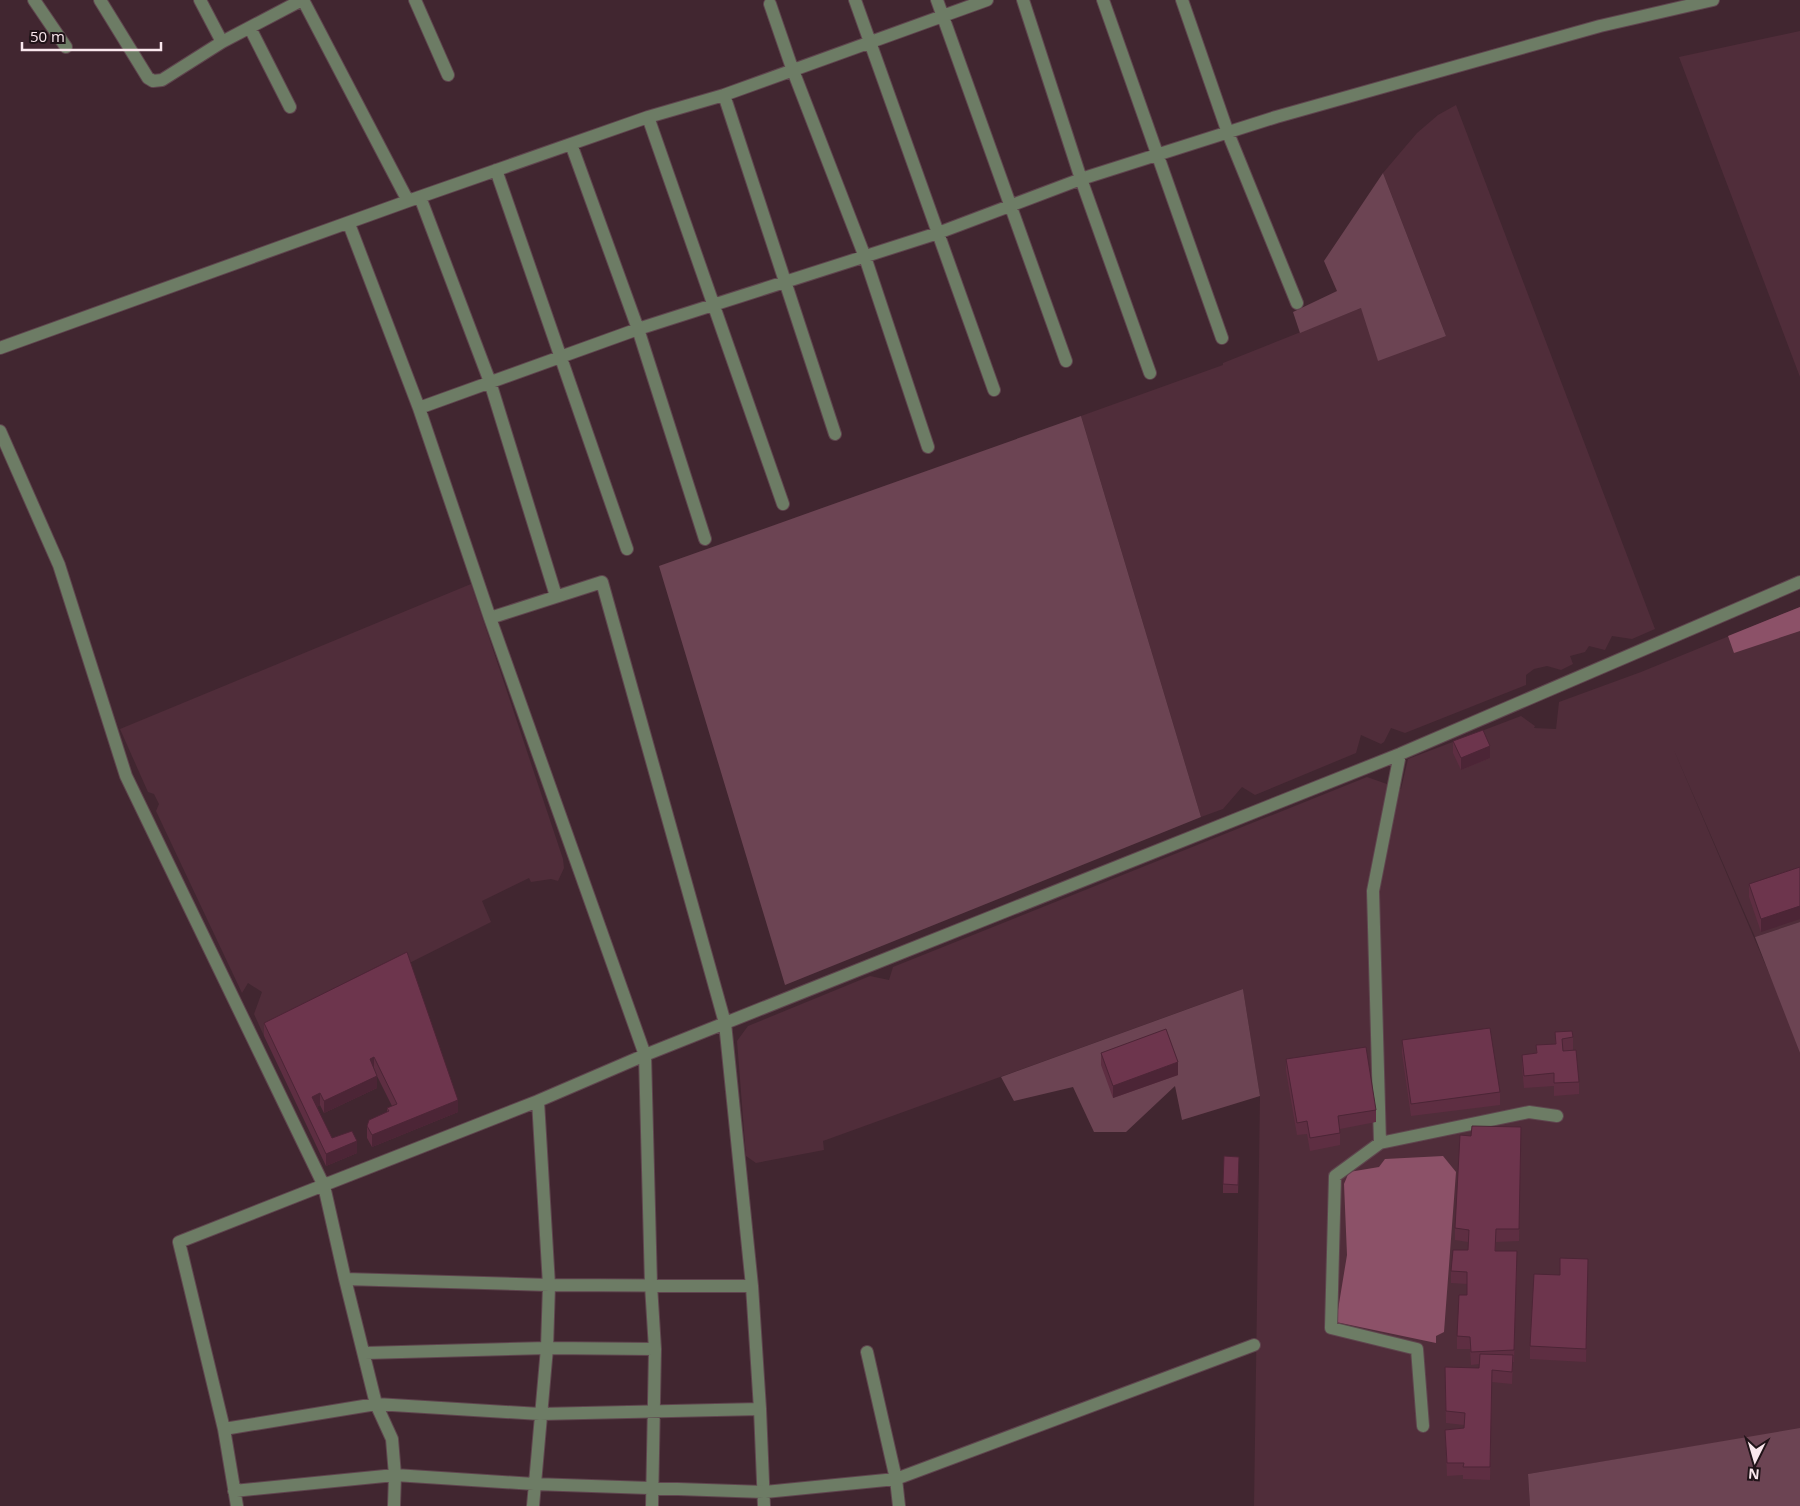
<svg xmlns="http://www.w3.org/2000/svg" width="1800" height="1506" font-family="'Open Sans',sans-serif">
  <rect width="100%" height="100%" fill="#412630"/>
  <path fill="#502d3a" d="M1800,31V377L1679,57Z
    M1456,105L1655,629L1632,639L1612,636L1605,650L1589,646L1585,652L1570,656L1573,664L1561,670L1547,666L1534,669L1526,675V685L1405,733L1391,728L1384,742L1381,744L1361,735L1356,753L1255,795L1242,787L1223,809L1201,817L1081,416L1223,365V363L1361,308L1446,336L1383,173L1417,133L1438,115Z
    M471,584L563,859L564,868L558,881L551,879L531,882L529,878L482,901L491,922L264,1036L254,1014L262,992L248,983L242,993L156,811L159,804L154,794L148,792L120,729Z
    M1800,607V922L1755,937L1673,748L1784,1008L1800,1053V1429L1528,1474L1530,1506H1254L1260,1096L1243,989L823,1141L824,1150L756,1163L746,1156L737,1041L748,1026L870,976L889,980L893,967L1367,777L1401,789L1408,759L1521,716L1535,726L1534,728L1556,729L1559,702L1641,672Z"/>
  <path fill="#6c4453" d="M1383,173L1446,336L1378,361L1361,308L1300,333L1293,312L1337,291L1324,261Z
    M1081,416L1201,817L785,985L659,566Z
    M1800,922V1053L1755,937Z
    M1243,989L1260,1096L1182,1120L1175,1086L1126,1132H1094L1073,1087L1014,1101L1001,1077Z
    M1800,1428V1506H1530L1528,1474Z"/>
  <path fill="#8c5168" d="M1800,607V631L1734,653L1728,636Z
    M1443,1156L1456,1172L1444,1332L1436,1336V1343L1336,1322L1347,1255L1344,1184L1349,1172L1379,1167L1385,1159Z"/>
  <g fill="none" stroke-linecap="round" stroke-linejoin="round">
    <defs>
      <path id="minor" d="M34,0L66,47
        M100,0L148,78L153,81L162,80L222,42L302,0
        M200,0L222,42
        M303,0L408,201
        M415,0L448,75
        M855,0L994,390
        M937,0L1066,361
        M1023,0L1081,179L1150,373
        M1103,0L1222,338
        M1182,0L1228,133L1297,303
        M770,4L792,68L865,257L928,447
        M250,28L290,107
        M724,95L835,434
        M648,117L783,504
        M571,144L638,329L705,539
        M496,170L627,549
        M420,197L490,382L556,596
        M349,224L419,408L490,618L645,1055L651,1285L655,1349L652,1506
        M0,348L408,201L648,117L724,95L987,0
        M419,408L638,329L938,233L1081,179L1276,117L1600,26L1713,0
        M0,431L59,565L126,776L324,1186L345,1279L376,1404L392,1439L395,1475L394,1506
        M490,618L602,582L725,1023L752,1286L760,1409L764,1506
        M1380,1143L1373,891L1400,754
        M345,1279L549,1285L752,1286
        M867,1352L896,1479L899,1506
        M365,1353L547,1348L655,1349
        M1423,1426L1417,1349L1331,1328L1335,1176L1380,1143L1529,1112L1557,1116
        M224,1429L376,1404L540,1414L760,1409
        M234,1491L395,1475L534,1484L765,1492L896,1479L1254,1345
        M237,1506L224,1429L179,1242L538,1101L645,1055L1400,754L1800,582
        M533,1506L547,1348L549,1285L538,1101"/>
    </defs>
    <use href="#minor" stroke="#5f454e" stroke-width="14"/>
    <use href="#minor" stroke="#6d7c65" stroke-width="12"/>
  </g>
  <path fill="#5e2e42" d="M1453,741L1490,758L1461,770L1453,753Z
    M1800,867L1761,932L1749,897V884Z
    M407,952L458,1112L372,1147L367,1138V1126L387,1112V1108L392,1106L375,1072L377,1088L324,1113L320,1105L317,1107L332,1138L357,1153L326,1166L264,1036V1023Z
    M1555,1032L1573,1037V1050L1579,1082V1094L1554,1096V1086L1524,1088L1522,1067V1055L1536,1053V1045L1555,1044Z
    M1402,1040L1500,1092V1105L1411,1116L1402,1053Z
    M1101,1053L1178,1075L1113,1098L1101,1065Z
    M1286,1059L1376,1110V1122L1340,1129V1145L1310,1151L1307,1134L1297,1135L1286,1071Z
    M1521,1127L1519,1241L1496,1242V1251L1517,1263L1514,1362H1513L1512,1384L1492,1382L1490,1480L1463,1479V1475L1447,1476L1445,1430L1464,1428V1425L1446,1423L1445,1379L1479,1368V1364L1471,1365L1470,1349H1457V1336L1467,1295V1284L1451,1283V1271L1468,1250V1242L1455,1240V1228L1471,1136Z
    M1239,1166L1238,1193H1223V1184Z
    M1588,1272L1586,1362L1530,1359V1346L1560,1275Z"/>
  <path fill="#4c2536" d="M1490,746V758L1461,770V758Z
    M1800,906V919L1761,932V919Z
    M374,1057V1070L370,1059Z
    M1178,1062V1075L1113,1098V1086Z
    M377,1076V1088L324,1113V1101Z
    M320,1093V1105L312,1110V1097Z
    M458,1100V1112L372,1147V1135Z
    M357,1141V1153L326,1166V1154Z"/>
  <path fill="#6d354d" stroke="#4c2536" d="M1483,730L1490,746L1461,758L1453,741Z
    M1800,867V906L1761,919L1749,884Z
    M407,952L458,1100L372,1135L367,1126L369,1120L389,1111L387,1108L397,1104L374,1057L370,1059L377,1076L324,1101L320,1093L312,1097L332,1138L352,1131L357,1141L326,1154L264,1023Z
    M1490,1028L1500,1092L1411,1104L1402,1040Z
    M1166,1029L1178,1062L1113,1086L1101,1053Z
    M1572,1031L1573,1037L1562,1039L1563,1051L1576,1050L1579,1082L1554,1083V1073L1524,1076L1522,1055L1537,1053L1536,1045L1556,1044L1555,1032Z
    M1366,1047L1376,1110L1338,1116L1340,1133L1310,1138L1307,1121L1297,1123L1286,1059Z
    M1472,1126L1521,1127L1519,1229H1496L1495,1251H1517L1514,1350L1471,1352L1470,1337L1457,1336L1459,1295H1467V1272L1451,1271L1453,1250H1468L1469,1230L1455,1228L1460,1135L1471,1136Z
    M1224,1156L1239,1157L1238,1185L1223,1184Z
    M1560,1258L1588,1259L1586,1349L1530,1346L1534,1274L1560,1275Z
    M1480,1354L1513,1355L1512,1372L1492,1370L1490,1467H1463L1464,1463H1447L1445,1430L1464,1428L1465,1413L1446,1411L1445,1367L1479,1368Z"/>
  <g transform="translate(1755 1461) rotate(185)" stroke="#201318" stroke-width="4" paint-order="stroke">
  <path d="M0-4L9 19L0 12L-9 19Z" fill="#fae7ed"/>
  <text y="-8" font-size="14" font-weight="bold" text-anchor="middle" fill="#fae7ed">N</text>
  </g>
  <path d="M22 42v8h139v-8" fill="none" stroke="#fae7ed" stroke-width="2.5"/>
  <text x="30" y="42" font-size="15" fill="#fae7ed" stroke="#201318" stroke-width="4" paint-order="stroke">50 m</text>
</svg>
